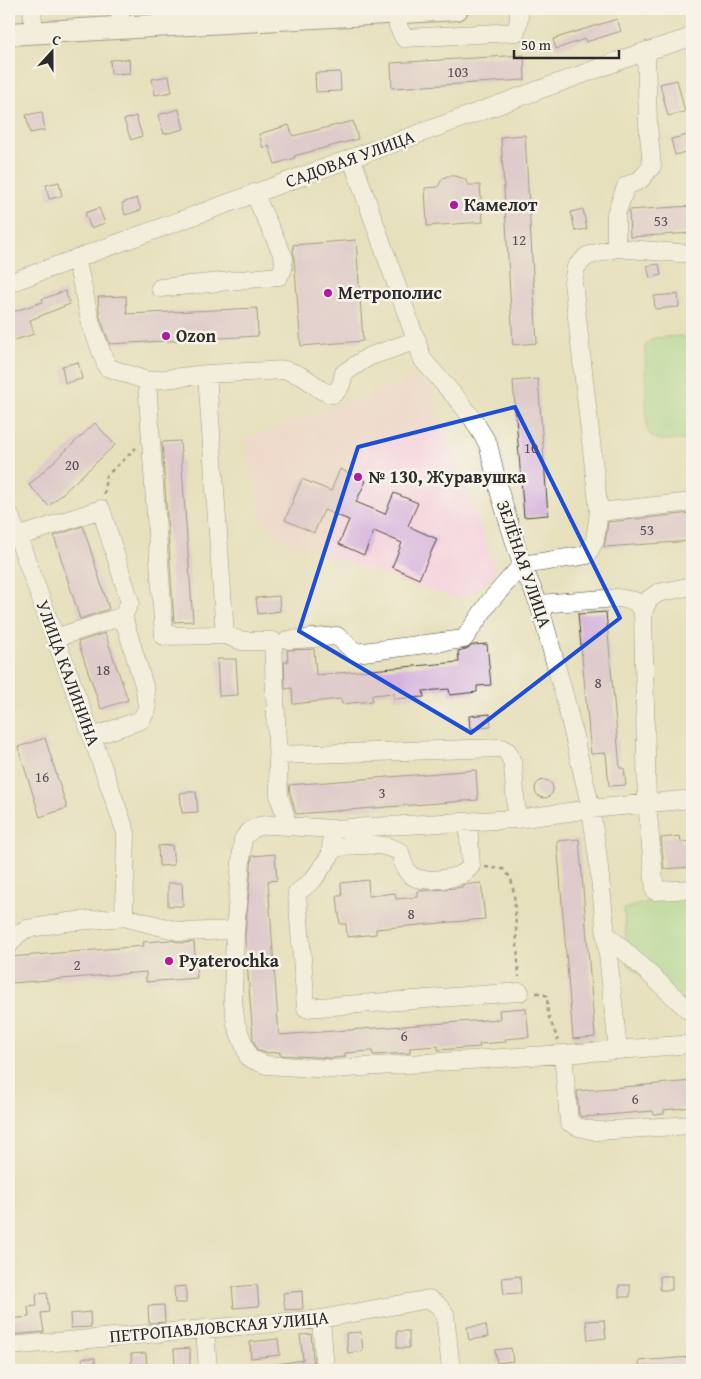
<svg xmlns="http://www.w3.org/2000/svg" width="701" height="1379" font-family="'Gentium Book Plus',serif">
  <rect width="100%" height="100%" fill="#f7f3e8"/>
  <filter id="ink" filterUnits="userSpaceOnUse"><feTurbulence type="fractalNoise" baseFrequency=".02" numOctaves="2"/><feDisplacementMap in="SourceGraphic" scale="10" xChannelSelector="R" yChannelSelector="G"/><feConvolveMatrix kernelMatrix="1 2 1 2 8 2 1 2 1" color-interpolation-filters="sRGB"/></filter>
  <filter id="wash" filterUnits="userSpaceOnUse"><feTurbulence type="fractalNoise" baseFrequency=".0096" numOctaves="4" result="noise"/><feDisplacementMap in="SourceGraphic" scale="20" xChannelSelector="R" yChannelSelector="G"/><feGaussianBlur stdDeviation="1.12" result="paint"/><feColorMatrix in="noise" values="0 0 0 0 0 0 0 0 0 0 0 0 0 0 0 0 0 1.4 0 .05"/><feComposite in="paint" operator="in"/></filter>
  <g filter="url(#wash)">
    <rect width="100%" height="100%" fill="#e7e0bd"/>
    <path fill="#f5cfdb" d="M427,374L496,573L471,595L454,598L281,540L261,514L245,439Z"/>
    <path fill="#9bd88c" stroke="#63825c" d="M681,336L692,341V439L690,440H661L652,437L647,430L645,346L653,338Z
      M692,896V1020L628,964L624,909L664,897Z"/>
    <g id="blocks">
      <path fill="#d5b2dd" d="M617,19L621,31L586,42L585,39L556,49L553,39Z
        M524,55L525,80L392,88L391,63Z
        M129,59L130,73L111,74L110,60Z
        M340,72L341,91L316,92L315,73Z
        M169,76L172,92L155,95L152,79Z
        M677,80L685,112L668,116L660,84Z
        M179,109L184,129L164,134L158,115Z
        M42,112L45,130L30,133L26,115Z
        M136,116L142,136L131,140L124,120Z
        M353,121L358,139L294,156L295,158L275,164L269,146L263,148L259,134L289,125L293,136Z
        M692,134V150L675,155L671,139Z
        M525,135L537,343L513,345L501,137Z
        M447,176H455L465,179L468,185H480L483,222L427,226L425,188L438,187L442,179Z
        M59,182L62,196L49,199L46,185Z
        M137,198L141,210L125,215L122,203Z
        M692,206V233L630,237L629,210Z
        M99,208L105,223L91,228L85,213Z
        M583,209L587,229L575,231L571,212Z
        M356,240L363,341L301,346L293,245Z
        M659,264L661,275L650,278L647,266Z
        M65,291L70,304L30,320L34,334L9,342V313L43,302L42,299Z
        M678,294L679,307L655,309L654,296Z
        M126,296L127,314L257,308L258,336L110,344L101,321L99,311L98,297Z
        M78,362L82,379L65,383L62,366Z
        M538,379L548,515L524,517L513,381Z
        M95,423L115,445L49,506L29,485Z
        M180,441L193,621L174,622L162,442Z
        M340,469L366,481L356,502L385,514L394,493L418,503L408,526L437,539L419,579L392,567L402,543L374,531L364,555L339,544L349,520L324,510L314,533L285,520L302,479L331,491Z
        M692,513V541L604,547L605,542L608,522Z
        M83,526L109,609L80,619L54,536Z
        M279,596L280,611L258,614L256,598Z
        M606,612L620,768H624L626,785L609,786L606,753L591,754L578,614Z
        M105,633L128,700L101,709L78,642Z
        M487,644L491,685L477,686V692L450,695L449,689L423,691L424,697L394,699V693L372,695V701L342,704L341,699L293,704L292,688L285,689L284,662H288L287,650L314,649L316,675L459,662L458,651L466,649L473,645Z
        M217,659H236L238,695L219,696Z
        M490,714L491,727L470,729L469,716Z
        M45,738L67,808L40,817L18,747Z
        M476,770L478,800L296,814L290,793L289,785Z
        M535 789a9 9 0 1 1 18 0a9 9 0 1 1-18 0Z
        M188,792H196L198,812L182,813L180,793Z
        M680,836L681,842L692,841V867L664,869L661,838Z
        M579,839L595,1037L573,1039L557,841Z
        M172,845L174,865L159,866L158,846Z
        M275,854L277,880L268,881L279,1035L500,1019L499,1010L526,1008L529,1037L505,1039L506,1042L479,1044L480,1047L438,1050V1046L410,1048V1053L373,1055L372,1051L345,1053V1057L332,1058L280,1055V1052L265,1053L257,1050L253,1039L245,936L252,856Z
        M368,880L369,896L395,893L396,899L418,897V891L445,889L462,887V885L481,883L485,919L376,929V934L347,937L346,924H340L337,896H342L341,883Z
        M168,883H182L183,906H168Z
        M171,940L182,943L194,942L197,978L146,982V972L12,983L10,957L144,946L143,942Z
        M692,1081V1107L664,1110V1114L654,1115L653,1111L583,1117L579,1115L577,1091Z
        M520,1276L521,1293L504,1294L502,1278Z
        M660,1276H672V1290H660Z
        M257,1285L259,1306L234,1308L232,1287Z
        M619,1285H630V1297H619Z
        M186,1286V1303H175L174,1287Z
        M302,1291L303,1309L285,1310L283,1293Z
        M47,1293L49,1312L41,1313L44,1332L9,1335V1319L29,1317L28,1307L37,1306L36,1294Z
        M164,1305L165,1322L149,1323L148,1306Z
        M90,1312L91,1327L71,1328L70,1314Z
        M604,1320L606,1338L588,1340L586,1321Z
        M486,1325L488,1337L469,1340L467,1327Z
        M397,1331H409V1348H397Z
        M361,1332L363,1351L348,1353L346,1333Z
        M311,1334L314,1370H277V1364L303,1360L300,1335Z
        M278,1339L280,1355L251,1358L250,1342Z
        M190,1348V1365L175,1366L174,1349Z
        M511,1348L513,1361L497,1363L495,1350Z
        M146,1353L147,1370H132L131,1354Z
        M690,1357L691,1370H640L639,1361Z
        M82,1358H95V1370H83Z"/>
    </g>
  </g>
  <g filter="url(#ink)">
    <use href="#blocks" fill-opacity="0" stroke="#474641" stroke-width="1"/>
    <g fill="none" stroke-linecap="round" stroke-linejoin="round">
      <defs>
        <path id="minor" d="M32,9L34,33
          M120,9L121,28
          M398,12V26L404,38L516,32L519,19V9
          M646,51L648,125L652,166L640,180L626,186L616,214V248L692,254
          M352,159L423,360L459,401L473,419L488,444L500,494L522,565L539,604L565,698L591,809L598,859L618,1050L692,1044
          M76,258L91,324L107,367L147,381L164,636L225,635L242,641H273L279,795L288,826L332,829
          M9,283L635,55L692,37
          M160,288L279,276L283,269L284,258L254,193
          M207,374L225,635
          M147,381L207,374L285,370C294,373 301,375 308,380C317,386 321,393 333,394C341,389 342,382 344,373L368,357L417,340
          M599,512L573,282L576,267L587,256L616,248
          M9,513L92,737L126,833L124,917
          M18,537L101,509L130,602L123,616L145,689L147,709L141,720L92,737
          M539,604L618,598L635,601L643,612L647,803L655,891L692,889
          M643,612L649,599L658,593L692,586
          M55,638L123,616
          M288,640L337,636L356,653L464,639L490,601L522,565L587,555L595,540L599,512L692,502
          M278,755L502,748L508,752L513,765L517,819
          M331,848C354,846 379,840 400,852C402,860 405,872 412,876C423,883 451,879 462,874C466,872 468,869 471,866L468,822
          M235,930L243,839C255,821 269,825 288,826
          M606,934L692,1013
          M9,945L17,935L26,929L67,922L124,917L182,932L235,930L233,1002L236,1024L249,1058L266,1065L332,1069L563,1054L569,1122L578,1127L596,1131L692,1125
          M520,992L306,1008L297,893L313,880L331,854L332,829L517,819L591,809L692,799
          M563,1054L618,1050
          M321,1319L325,1370
          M205,1329L208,1370
          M9,1346L321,1319L429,1299L438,1305L445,1314L451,1370"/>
        <path id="major" d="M9,34L457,9"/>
      </defs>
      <use href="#minor" stroke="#474641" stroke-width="19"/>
      <use href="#major" stroke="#474641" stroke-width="24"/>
      <path stroke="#474641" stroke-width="2.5" stroke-dasharray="4 4" stroke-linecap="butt" d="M104,494L106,476L136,448
        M485,867L503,869L511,878L514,894L519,977
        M536,993H541L547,996L548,1015L558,1040"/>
      <use href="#minor" stroke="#fff" stroke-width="18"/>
      <use href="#major" stroke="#fff" stroke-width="22"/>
    </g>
  </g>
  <path d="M0 0H701V1379H0ZM515,407L620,618L471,733L299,631L358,447Z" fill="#e7e0bd" fill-opacity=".55" fill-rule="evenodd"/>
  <path fill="none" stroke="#1d4ed8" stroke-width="4" stroke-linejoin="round" d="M515,407L620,618L471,733L299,631L358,447Z"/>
  <g fill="#b5179e" stroke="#f7f3e8" stroke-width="2">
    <circle cx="454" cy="205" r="5"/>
    <circle cx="328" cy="293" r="5"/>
    <circle cx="166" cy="336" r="5"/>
    <circle cx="358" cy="477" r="5"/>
    <circle cx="169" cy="961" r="5"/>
  </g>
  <g text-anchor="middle" stroke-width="5" stroke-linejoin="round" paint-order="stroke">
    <g font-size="15" fill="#564d58">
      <text x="458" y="77">103</text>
      <text x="661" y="226">53</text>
      <text x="519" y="245">12</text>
      <text x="531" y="453">10</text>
      <text x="72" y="470">20</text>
      <text x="647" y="535">53</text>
      <text x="103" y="675">18</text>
      <text x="598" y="688">8</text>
      <text x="42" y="782">16</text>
      <text x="382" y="798">3</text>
      <text x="411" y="919">8</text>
      <text x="77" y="970">2</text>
      <text x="404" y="1041">6</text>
      <text x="635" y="1104">6</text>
    </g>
    <g font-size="18" fill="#2b2b2b" stroke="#f7f3e8">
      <text transform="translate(350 159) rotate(-20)" y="6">САДОВАЯ УЛИЦА</text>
      <text transform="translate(524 564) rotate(71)" y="6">ЗЕЛЁНАЯ УЛИЦА</text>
      <text transform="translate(68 673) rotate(70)" y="6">УЛИЦА КАЛИНИНА</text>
      <text transform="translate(219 1327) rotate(-5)" y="6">ПЕТРОПАВЛОВСКАЯ УЛИЦА</text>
    </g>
    <g font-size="18" font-weight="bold" fill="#2b2b2b" stroke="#f7f3e8" text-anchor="start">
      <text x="464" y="211">Камелот</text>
      <text x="338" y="299">Метрополис</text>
      <text x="176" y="342">Ozon</text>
      <text x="368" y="483">№ 130, Журавушка</text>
      <text x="179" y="967">Pyaterochka</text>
    </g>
  </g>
  <rect width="701" height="1379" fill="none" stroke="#f7f3e8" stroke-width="30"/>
  <g transform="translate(52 52) rotate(21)" stroke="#f7f3e8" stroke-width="4" paint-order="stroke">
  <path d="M0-4L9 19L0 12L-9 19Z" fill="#2b2b2b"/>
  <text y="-8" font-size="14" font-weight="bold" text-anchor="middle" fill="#2b2b2b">С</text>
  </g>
  <path d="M514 50v8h105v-8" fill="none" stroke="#2b2b2b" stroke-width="2.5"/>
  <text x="521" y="50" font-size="15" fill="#2b2b2b" stroke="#f7f3e8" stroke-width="4" paint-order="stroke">50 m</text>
</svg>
